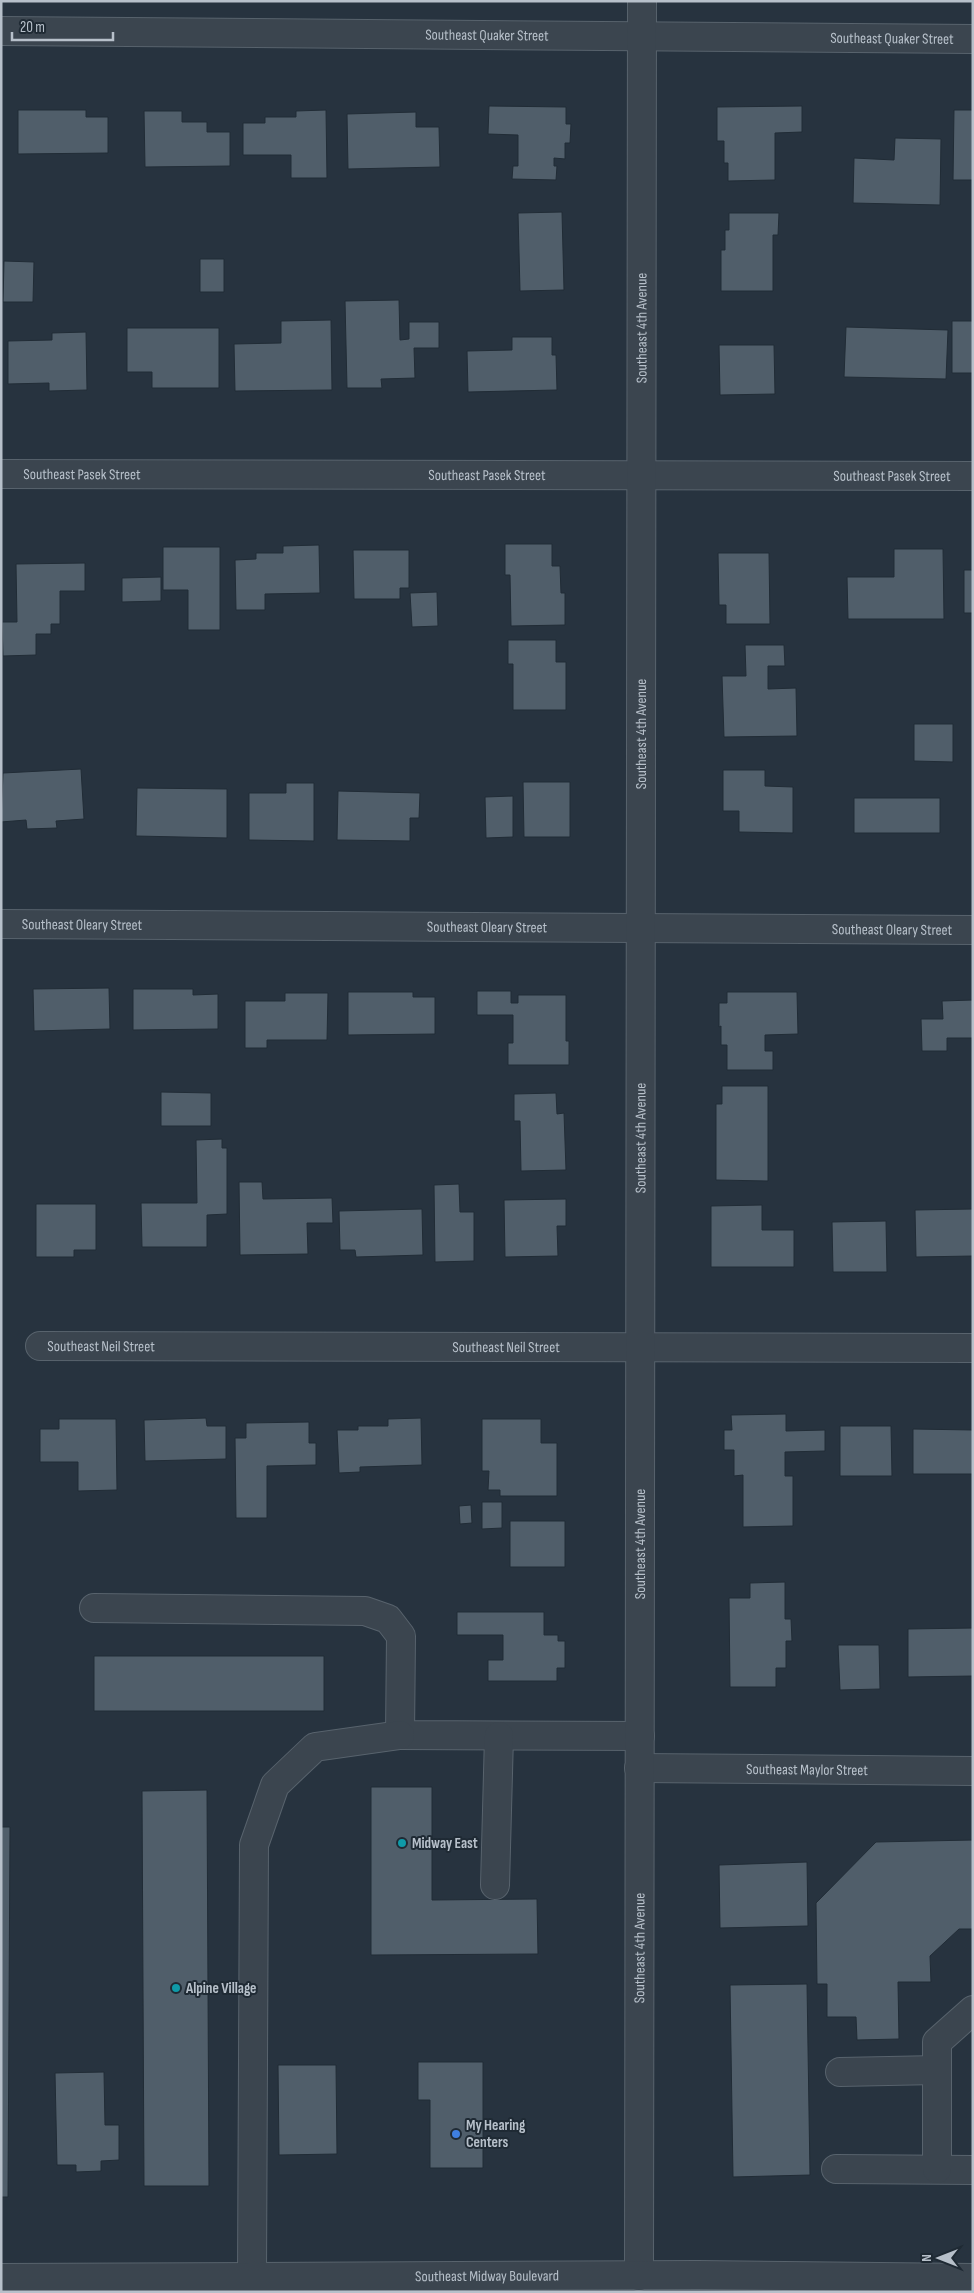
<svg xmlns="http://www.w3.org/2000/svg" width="974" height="2293" font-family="'Sofia Sans Condensed',sans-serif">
  <rect width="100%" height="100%" fill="#27333f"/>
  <path fill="#505e6a" stroke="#212c36" d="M489,106L566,107V124H571L570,143H565V159L554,158V166H557L556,180L512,179L513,166H518V135L488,134Z
    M802,106V132L775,133V180L728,181V163H724V141H717V107Z
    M18,110H86V117H108V153L18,154Z
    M326,110L327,178H291V155H243V123H265V117H296V111Z
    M954,110H973V180H953Z
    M144,111H182V122H207V132H230V166L145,167Z
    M416,112V127H439L440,167L348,169L347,114Z
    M895,138L941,139L940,205L853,203L854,158L894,160Z
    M562,212L564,290L520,291L518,213Z
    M729,213H779L778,235H773V291H721V250H725V230H729Z
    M200,259H224V292H200Z
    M4,261L34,262L33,302H3Z
    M399,300L400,340L409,339V322H439V348H414L415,378L381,379L382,388H347L345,301Z
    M331,320L332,390L235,391L234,344L281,343V321Z
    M952,321H973V373H952Z
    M846,327L948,330L946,379L844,377Z
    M127,328H219V388H152V372H127Z
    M86,332L87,390L49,391V383L8,384V341L52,340V333Z
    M512,337H552V355H556L557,390L468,392L467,351L512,350Z
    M719,345H774L775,394L720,395Z
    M505,544H552V566H560L561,593H565V625L511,626L510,575H505Z
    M319,545L320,593L265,594V610H236L235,560L256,559V553H283V546Z
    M163,547H220V630H188V590H163Z
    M894,549H943L944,619H848L847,577H894Z
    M353,550H409V588H400V599H354Z
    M718,553H769L770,624H726V605H719Z
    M85,563V591H60V624H51V634H36V655L3,656L2,622H17L16,564Z
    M964,570H973V613H964Z
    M161,577V601L122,602V578Z
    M437,592L438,626L412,627L410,593Z
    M508,640H556V662H566V710H513V664H508Z
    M745,645H784L785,666H768V689L796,688L797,736L724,737L722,676H746Z
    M914,724H953V762L914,761Z
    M81,769L84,819L56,821L57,828L27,829L26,820L1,822L3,773Z
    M723,770H765V786L793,787V833L739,832V811H723Z
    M523,782H570V837H524Z
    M286,783H314V841L249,840V793H286Z
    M137,788L227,789V838L136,836Z
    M338,791L420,793L419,818H410V841L337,840Z
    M513,796V837L486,838L485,797Z
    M854,798H940V833H854Z
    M109,988L110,1029L34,1031L33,989Z
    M133,989H193V995L218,994V1029L133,1030Z
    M477,991H511V1003H518V995H566V1041H569V1065H508V1043H513V1015H477Z
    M348,992H413V997H435V1034L348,1035Z
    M727,992H797L798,1034L765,1035V1051H773V1070H727V1045H721V1026L719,1027V1003H727Z
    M285,993H328L327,1040H267V1048H245V1001H285Z
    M973,1000V1077L972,1038H947V1051H922L921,1019H943L942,1001Z
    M722,1086H768V1181L716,1180V1104H722Z
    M161,1092L211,1093V1126H161Z
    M556,1093L557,1114L564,1113L566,1170L521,1171L520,1121H514V1094Z
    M222,1139V1148H227V1214L207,1215V1247H142L141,1203H197L196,1140Z
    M239,1182H262L263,1199L332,1198L333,1223H307L308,1254L240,1255Z
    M459,1184L460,1212H474V1261L435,1262L434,1185Z
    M566,1199V1226H557L558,1256L505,1257L504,1200Z
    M36,1204H96V1250H74V1257H36Z
    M762,1205V1230H794V1267H711V1206Z
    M422,1209L423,1255L356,1257L355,1250H340L339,1211Z
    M973,1209V1256L916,1257L915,1210Z
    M886,1221L887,1272H833L832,1222Z
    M786,1414V1431L825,1430V1451L785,1452V1476H793V1526L743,1527V1475L734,1476V1450H724V1430H732L731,1415Z
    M206,1418L207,1426H226V1459L145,1461L144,1420Z
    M421,1418L422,1465L360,1467V1472L339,1473L337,1430H358V1426H388V1419Z
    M59,1419H116L117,1490L78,1491V1462H40V1429H59Z
    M482,1419H541V1443H557V1496H500V1490H488L489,1471H482Z
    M309,1422V1443H316V1465L267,1466V1518H236L235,1438H246V1423Z
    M840,1426H891L892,1476H840Z
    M913,1429L973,1430V1474H913Z
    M482,1502H502V1528L482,1529Z
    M471,1505L472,1523L460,1524L459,1506Z
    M510,1521H565V1567H510Z
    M785,1582V1619H791L792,1641H786V1668H776V1687H730L729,1598H750V1583Z
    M457,1612H544V1635H558V1641H565V1668H557V1681H488V1660H503V1635H457Z
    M973,1628V1676L908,1677V1629Z
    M838,1645H879L880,1689L840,1690Z
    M94,1656H324V1711H94Z
    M371,1787H432V1900L537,1899L538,1954L371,1955Z
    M207,1790L209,2186H144L142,1791Z
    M1,1827H10L8,2197H1Z
    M973,1840V1929H959L930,1956L931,1982H898L899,2039L857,2040L856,2017H827V1984H817L816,1903L876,1842Z
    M807,1862L808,1926L720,1928L719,1865Z
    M807,1984L810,2175L733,2177L730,1985Z
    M418,2062H483V2168H430V2100H418Z
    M278,2065H336L337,2154L279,2155Z
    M104,2072L105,2125H119V2160L101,2161V2171L76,2172V2165H57L55,2073Z"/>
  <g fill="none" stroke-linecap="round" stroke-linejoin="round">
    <defs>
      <g id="minor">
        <path id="s1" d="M1,31L973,39"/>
        <path id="s2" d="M1,474L973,476"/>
        <path id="s3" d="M1,924L973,930"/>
        <path id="s4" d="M40,1346L973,1348"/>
        <path d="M94,1608L365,1611L388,1619L401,1636L400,1735L640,1736"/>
        <path id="s5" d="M639,1768L973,1771"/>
        <path d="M495,1885L499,1736"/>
        <path d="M840,2072L937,2070"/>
        <path d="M836,2169L973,2170"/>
        <path d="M937,2169V2042L973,2010"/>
        <path d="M252,2276L254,1845L275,1785L315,1747L400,1735"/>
        <path id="s6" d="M639,2276L642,1"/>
        <path id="s7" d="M1,2278L698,2275L973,2278"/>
      </g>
    </defs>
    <use href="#minor" stroke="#58636d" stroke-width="30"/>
    <use href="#minor" stroke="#3b454f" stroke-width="28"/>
  </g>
  <g fill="#0f9aa8" stroke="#1f2a34" stroke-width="2">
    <circle cx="402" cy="1843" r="5"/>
    <circle cx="176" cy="1988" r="5"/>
  </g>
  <circle fill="#3f7fe0" stroke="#1f2a34" stroke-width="2" cx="456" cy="2134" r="5"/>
  <g text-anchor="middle" stroke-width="4" stroke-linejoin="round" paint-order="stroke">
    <g font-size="15" fill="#b7c0ca" stroke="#1f2a34">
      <text dy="5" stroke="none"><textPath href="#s1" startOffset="486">Southeast Quaker Street</textPath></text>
      <text dy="5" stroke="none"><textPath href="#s1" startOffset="891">Southeast Quaker Street</textPath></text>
      <text dy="5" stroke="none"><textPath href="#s6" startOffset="1948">Southeast 4th Avenue</textPath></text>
      <text dy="5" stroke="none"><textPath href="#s2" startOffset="81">Southeast Pasek Street</textPath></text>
      <text dy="5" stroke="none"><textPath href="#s2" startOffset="486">Southeast Pasek Street</textPath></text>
      <text dy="5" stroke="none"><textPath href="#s2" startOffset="891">Southeast Pasek Street</textPath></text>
      <text dy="5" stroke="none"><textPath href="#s6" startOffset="1542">Southeast 4th Avenue</textPath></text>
      <text dy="5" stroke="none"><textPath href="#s3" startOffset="81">Southeast Oleary Street</textPath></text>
      <text dy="5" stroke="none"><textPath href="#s3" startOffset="486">Southeast Oleary Street</textPath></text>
      <text dy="5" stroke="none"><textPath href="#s3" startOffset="891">Southeast Oleary Street</textPath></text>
      <text dy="5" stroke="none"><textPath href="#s6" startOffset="1138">Southeast 4th Avenue</textPath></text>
      <text dy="5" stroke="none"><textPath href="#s4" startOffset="61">Southeast Neil Street</textPath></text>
      <text dy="5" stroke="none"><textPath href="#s4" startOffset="466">Southeast Neil Street</textPath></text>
      <text dy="5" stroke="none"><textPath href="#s6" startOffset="732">Southeast 4th Avenue</textPath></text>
      <text dy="5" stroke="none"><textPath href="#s5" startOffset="168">Southeast Maylor Street</textPath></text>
      <text dy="5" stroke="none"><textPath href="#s6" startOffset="328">Southeast 4th Avenue</textPath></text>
      <text dy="5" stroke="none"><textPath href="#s7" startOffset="486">Southeast Midway Boulevard</textPath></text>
    </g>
    <g font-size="15" font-weight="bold" fill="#b7c0ca" stroke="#1f2a34" text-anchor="start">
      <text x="412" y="1848">Midway East</text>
      <text x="186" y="1993">Alpine Village</text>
      <text x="466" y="2130">My Hearing<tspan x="466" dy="17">Centers</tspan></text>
    </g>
  </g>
  <rect width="974" height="2293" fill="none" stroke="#b7c0ca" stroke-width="5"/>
  <g transform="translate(939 2258) rotate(270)" stroke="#1f2a34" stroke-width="4" paint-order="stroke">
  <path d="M0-4L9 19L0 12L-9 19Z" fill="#b7c0ca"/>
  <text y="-8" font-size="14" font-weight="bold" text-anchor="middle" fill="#b7c0ca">N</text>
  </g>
  <path d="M12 32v8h101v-8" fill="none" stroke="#b7c0ca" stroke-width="2.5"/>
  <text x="20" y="32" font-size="15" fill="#b7c0ca" stroke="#1f2a34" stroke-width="4" paint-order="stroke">20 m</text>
</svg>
